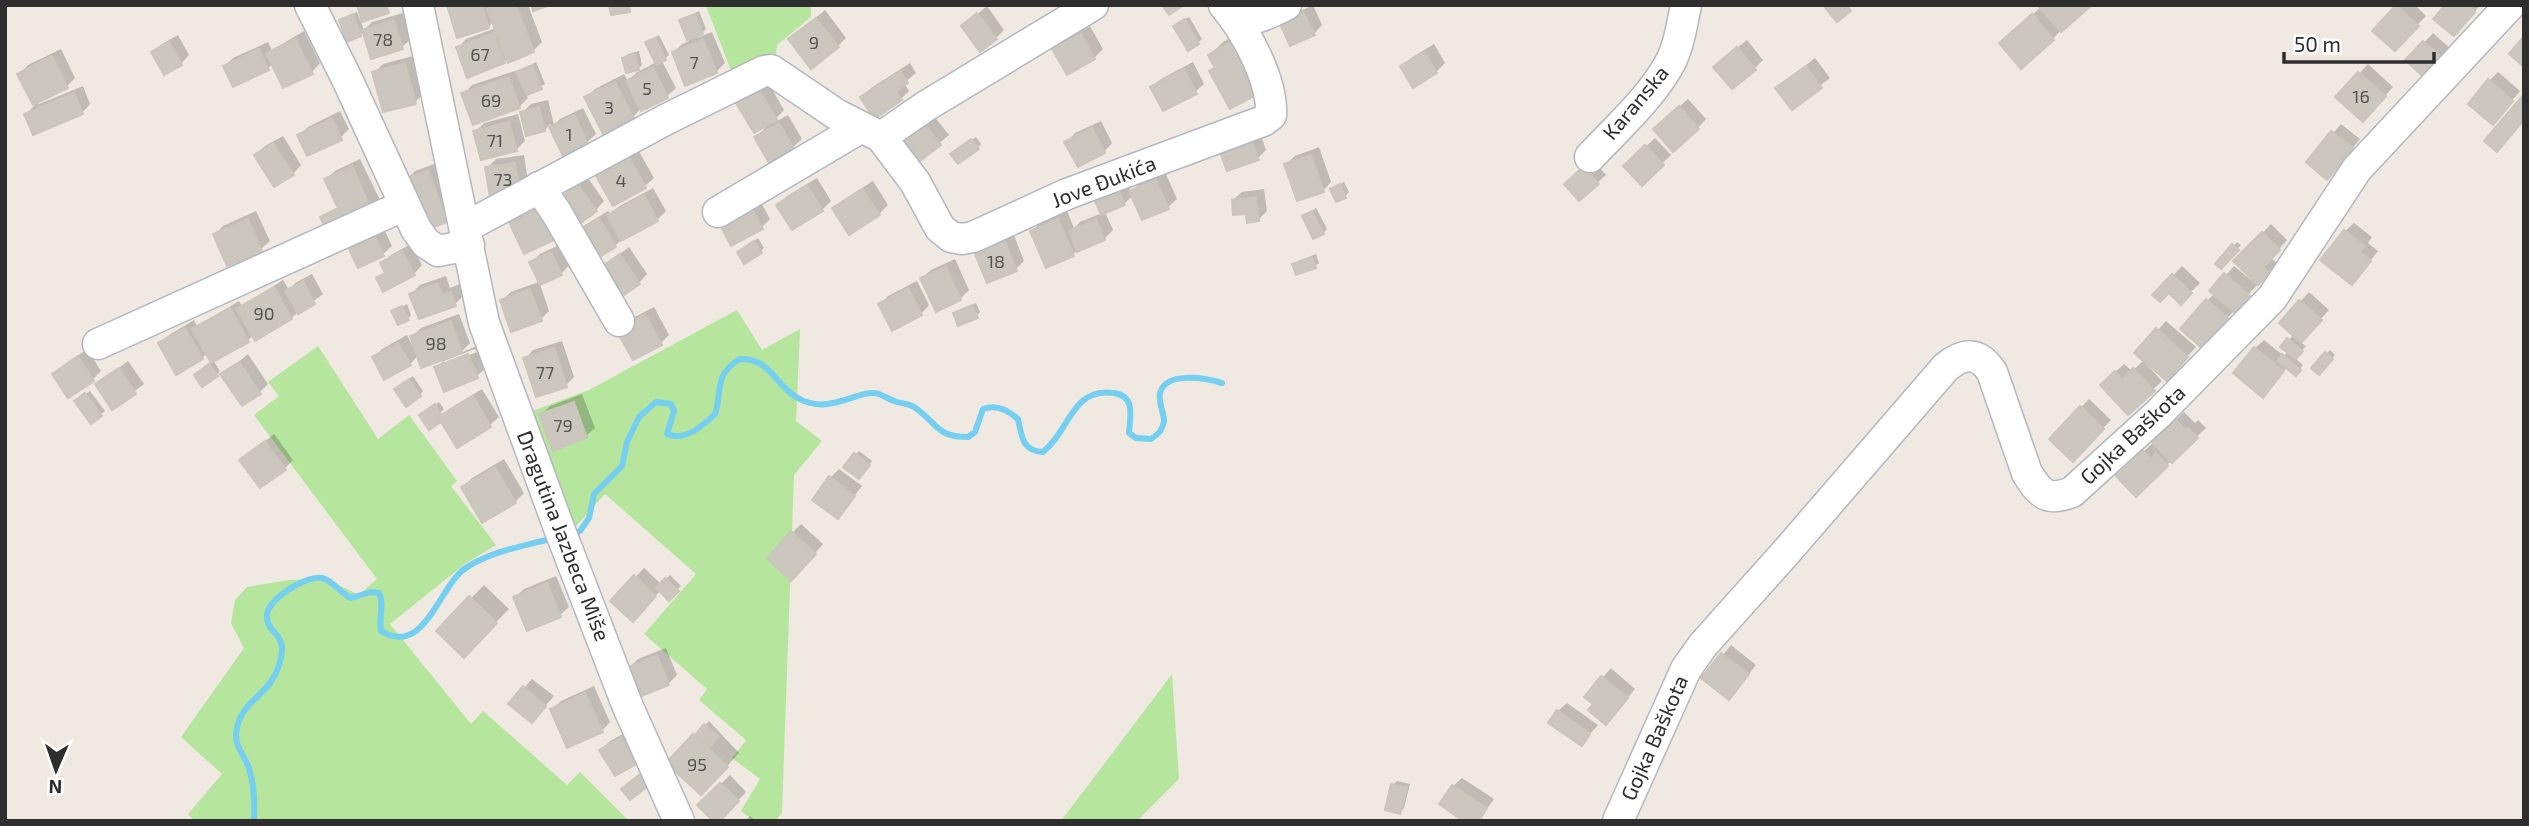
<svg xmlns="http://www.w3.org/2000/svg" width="2529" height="826" font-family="'Exo 2',sans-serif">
  <rect width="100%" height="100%" fill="#efe9e1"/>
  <path fill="#b6e59e" d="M811,5V17L777,45L775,63L734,78L706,6Z
    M737,310L762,350L800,329L796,421L822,441L794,475L782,812L776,821H754L741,811L760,779L732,758L746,740L699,700L707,689L644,634L696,574L605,494L570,533L527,413L589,390Z
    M318,346L378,439L409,415L457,481L451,486L496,545L466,563L390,624L471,724L483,711L567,785L580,772L629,821H194L188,814L222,774L181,737L244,648L231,623L235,600L247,587L289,580L324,578L359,595L377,579L254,415L279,396L268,382Z
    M1172,674L1179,779L1137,821H1061Z"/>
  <path fill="#0003" fill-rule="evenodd" d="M449,5H528L542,42L533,51L508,58L504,62L458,48L466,39L496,28L494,21L488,27Z
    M1313,5L1322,25L1314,34L1291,44L1290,16Z
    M2043,5L2061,30L2053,39L2010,35Z
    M2398,5H2415L2426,16L2394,49L2374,30Z
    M2447,5H2480L2463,26Z
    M987,6L1004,30L996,38L963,26Z
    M825,10L846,38L838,46L790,39Z
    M699,11L706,29L697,38L712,32L725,63L716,72L674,52L682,44L689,41L681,20Z
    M357,12L364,30L372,22L403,13L411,39L402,47L364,31L360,35L341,20Z
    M1189,17L1202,39L1198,43L1175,26Z
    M1090,26L1103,49L1094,58L1055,50L1063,41Z
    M1248,28L1255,93L1211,71L1216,66L1210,55L1223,42Z
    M304,31L320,63L312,72L273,64L268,68L225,66L233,58L268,42L272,50Z
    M2433,33L2452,50L2435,69L2408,60Z
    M178,35L189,55L181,64L153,52L162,44Z
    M659,35L669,55L662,61L676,88L667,96L641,108L633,117L586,98L595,89L624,74L628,81L636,73L656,62L647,43Z
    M1747,40L1763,60L1755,68L1724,58Z
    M1434,44L1445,63L1436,72L1414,85L1402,67L1411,58Z
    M61,49L75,78L67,86L37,101L39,104L83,86L90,104L82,113L26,114L35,105L19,74L28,65Z
    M639,51L642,65L638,69L624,58L628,54Z
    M413,56L424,93L415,102L374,73L383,64Z
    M1815,58L1830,78L1792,108L1777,88Z
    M536,62L545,84L526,94L528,98L519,107L464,94L472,85L518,70L519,72Z
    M1193,62L1204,84L1195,92L1152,87L1161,79Z
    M910,63L916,73L904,83L909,91L901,99L862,97L871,88Z
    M2368,64L2393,87L2372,111L2338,97Z
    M2498,72L2520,91L2501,114L2489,81Z
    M768,82L784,110L771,124L788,115L802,139L793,147L770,161L756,137L769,124L738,103L747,94Z
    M1688,99L1706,119L1698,128L1664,120Z
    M548,100L554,125L560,119L583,108L596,134L587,142L564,153L550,124L545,130L522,113L531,104Z
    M340,111L349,129L340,138L299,135L308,127Z
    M518,114L525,141L516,150L475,132L484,123Z
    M933,115L949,135L918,161L902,141Z
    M1101,121L1112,143L1104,152L1067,142L1075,133Z
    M1257,124L1266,150L1258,158L1228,169Z
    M2341,124L2360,139L2335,169L2308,162Z
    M283,136L301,165L293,174L256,155L265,146Z
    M976,137L981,144L977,148L956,150Z
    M1655,138L1671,155L1642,183L1626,166Z
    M1319,147L1331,182L1323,191L1286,164L1295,156Z
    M637,148L654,178L645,186L614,204L606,165Z
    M524,155L528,182L519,190L487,168L496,159Z
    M360,159L380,200L371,209L326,179L335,171Z
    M1593,160L1606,175L1597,183L1566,184Z
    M437,163L455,212L446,221L407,179L415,171Z
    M1165,172L1177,199L1168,207L1133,195L1124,204L1105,212L1113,230L1104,239L1078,250L1073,254L1032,231L1041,222L1067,211L1074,228L1080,222L1102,213L1124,176L1131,192L1140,183Z
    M588,178L604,201L596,210L560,200Z
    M817,178L831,201L822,210L778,205L787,196Z
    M873,181L888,205L879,214L850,233L834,208L843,200Z
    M1344,182L1349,192L1345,196L1332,189Z
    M653,188L666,211L657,220L623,238L615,246L576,234L585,225L608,211L610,214L618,207Z
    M1264,189L1267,211L1258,220L1233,200L1242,192Z
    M758,197L770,219L762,227L728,213Z
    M547,201L561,230L553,238L511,222L519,214Z
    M1316,208L1327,229L1323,233L1304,217Z
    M256,211L270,241L261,249L215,235L223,226Z
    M381,223L392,246L383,254L348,243Z
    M2354,223L2372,237L2368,243L2378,251L2360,274L2345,231Z
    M2271,224L2287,240L2271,258L2277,263L2210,337L2207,301L2215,293L2212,291L2234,266L2251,280L2253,278L2236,261Z
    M1014,235L1024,261L1016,269L977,254L986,246Z
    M758,238L764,248L760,252H739Z
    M2237,242L2241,245L2221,267L2217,264Z
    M411,244L422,265L414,274L378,278L386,271L382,263L391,255Z
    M559,245L569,265L561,274L540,284L549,311L541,319L502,300L511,292L541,281L531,262L540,254Z
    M629,247L647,274L639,283L597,271Z
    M1316,254L1319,263L1315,266L1294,265L1298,261Z
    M955,259L969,290L960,299L922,278L931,270Z
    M2182,266L2200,283L2181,302L2169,291L2155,295Z
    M312,274L323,294L291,318L253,335L248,340L213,360L220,371L217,374L200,371L213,362L207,353L202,358L160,343L169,335L194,320L197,326L239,301L242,306L283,280L289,290L295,283Z
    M446,276L450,288L460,284L464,295L455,304L411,294L420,285Z
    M917,281L929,305L921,314L880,305L888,296Z
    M2309,292L2329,310L2300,342L2306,346L2295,358L2303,365L2296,374L2287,367L2271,387L2255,348L2264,340L2284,356L2288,351L2283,347L2294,334L2281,323Z
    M976,303L980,312L977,316L955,314Z
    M407,304L411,315L408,319L393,312Z
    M654,307L669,335L661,343L627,321Z
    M459,314L470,343L460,353L477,346L486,368L477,376L436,368L448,356L419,355L410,364L374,358L382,349L407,335L413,347L415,346L412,337L421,328ZM475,349L477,352L444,365V361Z
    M2166,321L2196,347L2175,370L2150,364L2148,366L2162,381L2128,413L2111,376L2124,364L2132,371L2145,359L2158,330Z
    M562,341L574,377L566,385L525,359L533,350Z
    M87,349L101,371L93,379L54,374Z
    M2330,350L2335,355L2319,373L2313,368Z
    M248,354L268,384L260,392L223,375Z
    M128,361L144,384L112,408L97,384Z
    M413,376L423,391L420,395L400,385Z
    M482,389L499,417L490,425L458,445L441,419L440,421L425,412L439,402L444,409L440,413L442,416L449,409Z
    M90,391L105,411L91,422L80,398Z
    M582,394L595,428L586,436L541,415L550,406Z
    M2089,399L2111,420L2073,459L2051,439Z
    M2184,412L2195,423L2198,420L2206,428L2136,494L2119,476Z
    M274,434L293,460L285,468L242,460Z
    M859,451L872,461L863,473L856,454Z
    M504,459L524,493L515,502L463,487L472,478Z
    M839,469L862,486L838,517L830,478Z
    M801,524L823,544L800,570L792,533Z
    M644,568L661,584L670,575L681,586L669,598L661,590L633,619L613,601Z
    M556,576L569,607L560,615L515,597L524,589Z
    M484,585L509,609L464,655L439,631Z
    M1731,645L1756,665L1737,689L1704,678Z
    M666,648L677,675L668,684L640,695L629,668L638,659Z
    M1611,668L1635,689L1614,714L1586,696Z
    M532,679L554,696L540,712L524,688Z
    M594,686L610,722L602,731L552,709L561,701Z
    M1567,703L1598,725L1581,744L1558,711Z
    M709,721L739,753L714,780L668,763Z
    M630,730L644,754L635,762L601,750L610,741Z
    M730,775L746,792L718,821L700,805Z
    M1462,778L1494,799L1478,821L1453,786Z
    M1397,781L1410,784L1404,808L1400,812L1393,785Z
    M750,816L756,821H745Z"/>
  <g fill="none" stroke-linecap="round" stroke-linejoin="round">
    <path stroke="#75cff0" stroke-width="6" d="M573,535L580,531L589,518L594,494L622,466L627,442L639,417L656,402L671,404L674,411L667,434C684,442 703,426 715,414C723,390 713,375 740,359C768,357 775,384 796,397C830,418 859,387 879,394C884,396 889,399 894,401C901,404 908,403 914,407C938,423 935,437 968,437L975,432L983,409C996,404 1008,410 1018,419C1022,437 1022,451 1043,452C1070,431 1071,387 1114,393C1136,396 1130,417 1129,433L1136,438L1151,439C1158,435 1163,430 1164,421C1164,412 1158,403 1160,393C1166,371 1205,378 1222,383
      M254,821C255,804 254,785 249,768C245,756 235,747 236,734C239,702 265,698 276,673C294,630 266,638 267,615C267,599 310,572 325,579C334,583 341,593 351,598L371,592L379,593C385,605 378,618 381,631C424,657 439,588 463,570C485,553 519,547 546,540"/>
  </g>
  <path fill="#cbc7bf" stroke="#cbc5ba" stroke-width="2" d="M357,5H386L389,13L362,22Z
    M447,5H482L489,28L457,38Z
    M497,5H516L534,52L508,63L487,9Z
    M532,5H551L533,11Z
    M609,5H629L630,12L611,15Z
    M1162,5H1184L1169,15Z
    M1823,5H1847L1851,11L1837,22Z
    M2040,5H2092L2061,32L2039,7Z
    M2396,5L2419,26L2395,51L2372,31Z
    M2445,5H2468L2475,12L2454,36L2433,19Z
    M977,13L997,39L980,52L961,26Z
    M1304,13L1315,35L1290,46L1280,24Z
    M353,14L361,36L347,42L339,20Z
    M695,14L703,34L687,40L679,20Z
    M2032,14L2054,40L2021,69L1999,43Z
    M816,18L839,47L811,69L788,39Z
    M1185,19L1199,44L1188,51L1173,26Z
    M394,20L403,49L371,59L362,30Z
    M494,33L505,63L467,78L456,47Z
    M1081,34L1095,59L1067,75L1052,49Z
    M2524,36V67L2509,54Z
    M655,38L666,60L656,65L645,42Z
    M295,39L313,74L283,88L266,53Z
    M703,39L717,73L685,86L672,52Z
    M1234,40L1249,67L1243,70L1256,95L1230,109L1209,71L1215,68L1208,55Z
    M2423,41L2445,60L2427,80L2405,60Z
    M169,42L182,65L164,75L151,52Z
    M1737,47L1756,70L1732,89L1713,67Z
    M259,49L269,70L233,87L223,66Z
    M1424,52L1437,73L1413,88L1400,66Z
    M635,54L639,70L626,73L622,58Z
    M52,56L68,88L33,105L17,74Z
    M405,63L416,104L383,112L372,72Z
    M532,65L542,89L527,95L516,72Z
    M1806,66L1822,88L1792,110L1775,88Z
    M653,67L668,98L641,111L626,81Z
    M1184,69L1197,94L1163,111L1150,87Z
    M901,71L908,83L896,91L902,100L874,119L860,97Z
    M2358,72L2386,96L2363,122L2335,97Z
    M509,77L520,108L473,125L461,93Z
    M2488,79L2513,101L2493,125L2468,104Z
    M615,82L634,118L603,134L584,97Z
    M758,89L777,120L754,133L736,103Z
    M74,93L83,114L33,135L24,114Z
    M2523,95L2524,120L2497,152L2484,141Z
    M1679,106L1699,129L1673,152L1653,129Z
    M539,107L545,131L526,136L520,112Z
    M574,115L588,144L563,156L549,127Z
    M332,118L342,140L307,156L297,135Z
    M509,122L517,151L481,160L473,131Z
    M923,122L941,145L917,163L899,141Z
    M779,123L794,149L769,163L754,137Z
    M1092,128L1105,153L1078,167L1064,142Z
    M2331,131L2353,148L2327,180L2306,162Z
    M1248,132L1259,160L1227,171L1217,144Z
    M971,139L979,149L958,164L950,154Z
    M273,143L294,175L274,187L254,155Z
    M1645,145L1664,165L1642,186L1623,166Z
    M628,155L646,188L613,206L595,174Z
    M1311,155L1324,192L1297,201L1284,164Z
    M515,163L520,192L490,197L485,167Z
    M352,166L372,211L345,223L324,179Z
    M1583,167L1599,184L1579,201L1564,184Z
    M428,170L447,222L424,231L405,179Z
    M1156,180L1169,209L1142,220L1129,191Z
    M1116,183L1125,205L1101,215L1092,194Z
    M1340,184L1346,198L1336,202L1330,189Z
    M578,185L597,211L576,226L557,200Z
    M807,185L823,211L792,230L776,205Z
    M863,189L880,215L849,235L832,208Z
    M644,195L658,221L621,241L607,215Z
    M1256,197L1259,221L1247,223L1246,214L1233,215L1232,200Z
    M749,204L763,229L731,246L718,221Z
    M338,208L345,223L327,231L320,217Z
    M539,208L554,240L524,254L509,222Z
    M1312,211L1324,234L1313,239L1302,216Z
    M599,218L616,247L591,262L574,233Z
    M248,219L262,251L227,266L213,234Z
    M1058,219L1074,256L1046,268L1030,231Z
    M1096,219L1105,240L1077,252L1069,231Z
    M2344,230L2365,246L2360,252L2371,261L2352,285L2320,260Z
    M372,231L384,256L358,268L346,243Z
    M2262,232L2280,250L2263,267L2269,273L2258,285L2233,261Z
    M754,241L762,253L744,264L737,252Z
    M1005,242L1017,271L987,283L975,254Z
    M2232,244L2239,250L2221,269L2215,264Z
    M402,251L415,275L383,292L376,278L385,273L380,263Z
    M551,252L562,275L540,285L529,262Z
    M620,254L640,284L615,301L595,271Z
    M1312,257L1316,268L1296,275L1292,264Z
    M946,267L961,300L936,312L920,278Z
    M2224,273L2250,296L2235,313L2209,291Z
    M2172,274L2192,293L2181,305L2169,293L2160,302L2152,295Z
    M303,281L315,304L298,314L285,291Z
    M437,283L442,295L451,292L456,306L419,319L409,294Z
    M274,287L292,319L255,341L236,309Z
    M908,288L922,315L892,331L878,304Z
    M530,289L542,321L511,332L500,300Z
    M2206,299L2228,318L2202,348L2180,329Z
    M2299,300L2322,320L2301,343L2279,323Z
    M972,305L978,318L958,326L953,313Z
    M402,306L409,320L398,325L391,311Z
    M230,308L249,342L211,363L192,329Z
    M645,314L662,345L633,360L616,330Z
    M451,321L462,353L421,368L410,336Z
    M185,328L203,359L176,375L158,343Z
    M2156,328L2188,357L2167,381L2134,353Z
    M2287,338L2303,351L2296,359L2280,347Z
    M398,343L411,365L384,380L372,357Z
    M2254,347L2284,371L2263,398L2233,373Z
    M554,348L567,387L536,397L523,358Z
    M2325,352L2333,359L2319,375L2311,368Z
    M468,354L478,378L444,392L434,367Z
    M2282,354L2301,370L2296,376L2277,361Z
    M78,356L94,381L68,398L52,374Z
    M239,362L261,394L242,406L220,374Z
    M209,364L218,376L202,387L194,375Z
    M119,368L136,394L112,410L95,384Z
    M2133,368L2155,391L2128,415L2100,385L2115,371L2122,379Z
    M409,379L421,396L406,407L394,389Z
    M85,393L102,416L91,424L74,401Z
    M473,396L491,427L457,448L438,417Z
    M574,402L587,438L553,451L539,414Z
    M435,404L441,414L437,417L441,422L429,430L419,415Z
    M2080,406L2104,429L2073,462L2049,439Z
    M2175,419L2186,430L2188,428L2198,438L2172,463L2152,442Z
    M265,441L286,470L260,488L239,460Z
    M2143,451L2151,459L2156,453L2168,466L2136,497L2116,476Z
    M854,453L870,465L859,479L843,467Z
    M495,467L516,503L482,523L461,487Z
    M829,476L855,496L838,519L812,500Z
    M791,531L816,554L791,581L767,558Z
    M634,575L656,596L633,622L610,601Z
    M665,578L679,591L669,601L656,588Z
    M547,583L561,617L527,631L513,597Z
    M469,596L497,623L464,658L436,631Z
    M1721,653L1749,674L1729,700L1701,678Z
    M657,655L669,685L639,697L627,668Z
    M1601,676L1628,698L1606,725L1588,710L1593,704L1584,697Z
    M523,686L546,706L532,723L508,704Z
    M585,693L603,732L567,748L550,709Z
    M1557,710L1590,734L1582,746L1548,723Z
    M704,724L719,736L710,747L696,734Z
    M693,734L728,767L701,795L666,763Z
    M621,737L636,764L615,776L599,750Z
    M639,775L648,786L630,800L621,789Z
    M720,783L739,801L720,821H713L697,805Z
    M1391,784L1407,788L1400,814L1385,810Z
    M1452,785L1487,808L1479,821H1463L1439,804Z"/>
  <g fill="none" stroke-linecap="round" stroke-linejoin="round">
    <defs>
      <path id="minor" d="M310,5L347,79L416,229L426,243L438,251L469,245
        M418,5L484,323L559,528L628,707L679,821
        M1233,16C1254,23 1267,14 1286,5
        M881,137L926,106L1093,5
        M1590,157C1617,128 1655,94 1672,59C1680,42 1682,24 1686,5
        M539,187L556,212L619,321
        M718,212L860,128
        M466,227L665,120L764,71L771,70L836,114L881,137L915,182L940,228L951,237L962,239L973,237L1067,194L1263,121L1271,115C1273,81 1246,31 1224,5
        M98,344L405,205
        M1618,821L1686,669L1703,645L1788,550L1946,367C1964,353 1978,351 1992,372L2027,473C2040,494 2047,502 2072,492L2158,414L2272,298L2357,169L2510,5"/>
    </defs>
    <use href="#minor" stroke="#b4b7c1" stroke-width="33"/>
    <use href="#minor" stroke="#fff" stroke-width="30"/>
  </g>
  <g text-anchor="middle" stroke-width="5" stroke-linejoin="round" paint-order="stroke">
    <g font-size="18" fill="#555452">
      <text x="383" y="46">78</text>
      <text x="814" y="49">9</text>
      <text x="480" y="61">67</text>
      <text x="694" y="69">7</text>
      <text x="647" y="95">5</text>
      <text x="2361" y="103">16</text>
      <text x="491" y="107">69</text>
      <text x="609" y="114">3</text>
      <text x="569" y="141">1</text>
      <text x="495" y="147">71</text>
      <text x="503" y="186">73</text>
      <text x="621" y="187">4</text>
      <text x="996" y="268">18</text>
      <text x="264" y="320">90</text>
      <text x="436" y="350">98</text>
      <text x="545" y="379">77</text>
      <text x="563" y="432">79</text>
      <text x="697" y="771">95</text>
    </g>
    <g font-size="21" fill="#2e2e2e" stroke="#fff">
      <text transform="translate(1636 103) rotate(-50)" y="7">Karanska</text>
      <text transform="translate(1104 182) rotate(-21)" y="7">Jove Đukića</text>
      <text transform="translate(2133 435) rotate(-43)" y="7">Gojka Baškota</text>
      <text transform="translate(563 536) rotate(69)" y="7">Dragutina Jazbeca Miše</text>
      <text transform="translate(1655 738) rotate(-66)" y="7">Gojka Baškota</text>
    </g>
  </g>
  <rect width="2529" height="826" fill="none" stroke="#2e2e2e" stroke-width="14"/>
  <g transform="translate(56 770) rotate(182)" stroke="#ffffff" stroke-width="5" paint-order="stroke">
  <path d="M0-5L12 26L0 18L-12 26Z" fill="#2e2e2e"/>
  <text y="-10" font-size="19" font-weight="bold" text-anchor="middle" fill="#2e2e2e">N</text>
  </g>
  <path d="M2284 52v10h150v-10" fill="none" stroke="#2e2e2e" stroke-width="3.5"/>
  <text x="2294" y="52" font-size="21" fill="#2e2e2e" stroke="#ffffff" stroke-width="5" paint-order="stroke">50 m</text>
</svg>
